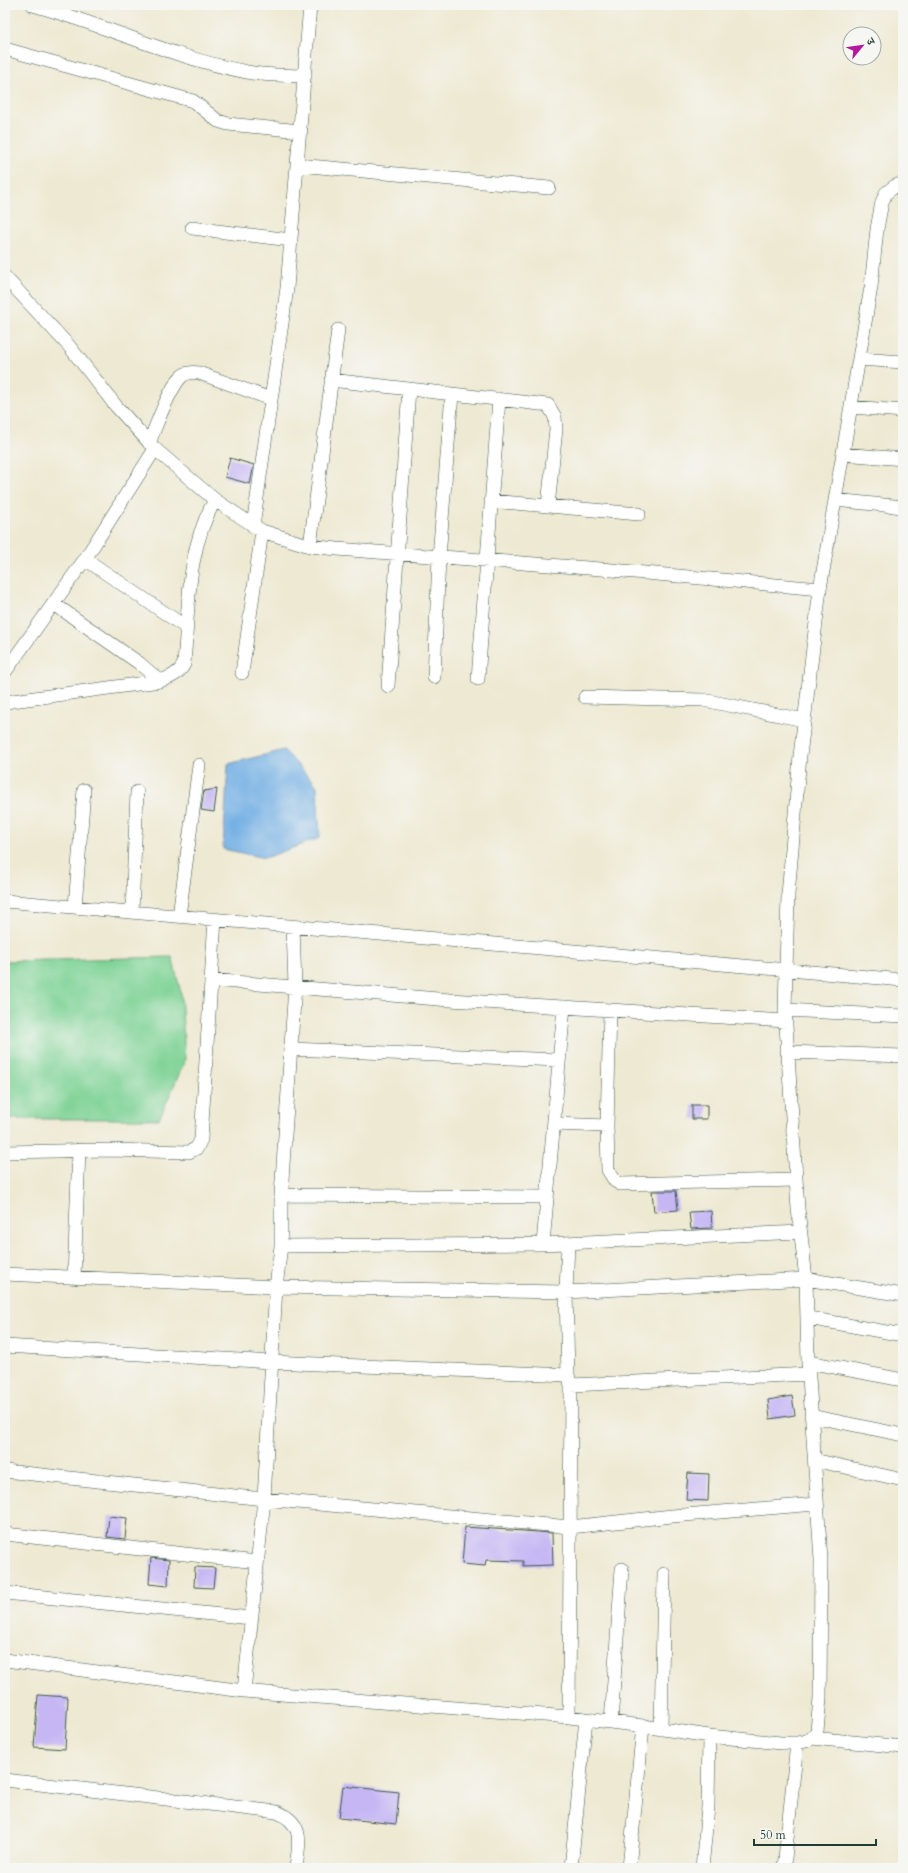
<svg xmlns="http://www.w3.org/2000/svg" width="908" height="1873" font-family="Cardo,'Noto Serif Devanagari',serif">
  <rect width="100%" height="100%" fill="#f6f6f2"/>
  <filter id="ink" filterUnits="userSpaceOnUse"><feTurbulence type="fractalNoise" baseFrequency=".025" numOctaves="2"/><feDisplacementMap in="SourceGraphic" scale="8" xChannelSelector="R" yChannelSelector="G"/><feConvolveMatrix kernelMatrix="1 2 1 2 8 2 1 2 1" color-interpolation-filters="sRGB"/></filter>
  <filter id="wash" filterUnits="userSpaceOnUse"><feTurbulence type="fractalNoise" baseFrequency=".012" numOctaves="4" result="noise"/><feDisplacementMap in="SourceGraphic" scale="16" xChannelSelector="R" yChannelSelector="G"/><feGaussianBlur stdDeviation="0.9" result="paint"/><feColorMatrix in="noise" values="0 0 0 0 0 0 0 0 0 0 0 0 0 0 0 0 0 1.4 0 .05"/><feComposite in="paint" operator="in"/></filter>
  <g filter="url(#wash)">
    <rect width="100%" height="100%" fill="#eee9d2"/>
    <path fill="#7fd396" stroke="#4f8865" d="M172,957L181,993L185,1061L159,1119H5V961Z"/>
    <path fill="#72afe4" stroke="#48768c" d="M284,750L317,786L320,838L265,858L223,849L228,764Z"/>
    <g id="blocks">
      <path fill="#c6b7f4" d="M230,458L254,465L250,484L225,477Z
        M217,789L214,812L201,810L204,791Z
        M692,1105H707V1119H692Z
        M652,1191H676L678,1210L654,1212Z
        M711,1211L712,1228L691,1229L689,1212Z
        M792,1396L795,1415L770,1419L768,1400Z
        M688,1473L709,1474L708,1501L686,1500Z
        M109,1516L127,1518L125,1539L107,1537Z
        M465,1527L552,1533L553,1565L523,1566V1561L486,1560L485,1566L462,1564Z
        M151,1558L169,1560L168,1586L149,1584Z
        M195,1567L215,1568L213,1588L194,1587Z
        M38,1695L68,1697L65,1749L34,1747Z
        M343,1786L399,1792L396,1824L339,1818Z"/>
    </g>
  </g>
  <g filter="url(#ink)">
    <use href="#blocks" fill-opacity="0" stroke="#3e574c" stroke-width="1"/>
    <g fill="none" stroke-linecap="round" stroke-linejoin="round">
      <defs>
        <path id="minor" d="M33,5C105,25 173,58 247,72C266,76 286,75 305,76
          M5,49L193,101L218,121L228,124L301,131
          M298,165L549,188
          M192,228L291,240
          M5,277L69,346L116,406L155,449L215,500L262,531L310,546L337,549L601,569L820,589
          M859,359L903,362
          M331,380L548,405L555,417L556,429L548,506
          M851,407L903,411
          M149,443C156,426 169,389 181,377C186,372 192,372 199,373L271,399
          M843,454L903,459
          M835,500L903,507
          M491,501L639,514
          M253,526L287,288L310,5
          M310,546L338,330
          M85,559L187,628
          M54,604L139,663L160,681
          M5,672L85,559L155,449
          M242,673L262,531
          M434,677L439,557L452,394
          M478,679L499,399
          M388,686L409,389
          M585,697L703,700L804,720
          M5,702L160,681C171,677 179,674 184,664C189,608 186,550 215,500
          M5,901L903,980
          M75,907L84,790
          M132,912L137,792
          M179,916L199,765
          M211,980L450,1000L785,1021
          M610,1010L607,1126L608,1170L615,1181L620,1184L796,1180
          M785,1010L903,1016
          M291,1049L559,1060
          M787,1052L903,1056
          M554,1124L607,1126
          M5,1152L109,1150L189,1152L197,1148L201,1139L215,919
          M281,1195L547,1197
          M568,1243L566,1292L568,1375
          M543,1244L564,1007
          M281,1246L543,1244L800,1232
          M5,1274L276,1287L566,1292L806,1279L903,1295
          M74,1278L79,1150
          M808,1318L903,1335
          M5,1346L272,1362L568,1375L571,1385L809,1374
          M808,1362L903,1380
          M811,1416L903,1435
          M814,1460L903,1480
          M5,1471L264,1499L570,1527L672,1516L816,1504
          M5,1534L257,1562
          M5,1593L251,1618
          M5,1660L244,1691L569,1717L643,1726L709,1736L781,1743H797L806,1741L812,1738L817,1731L820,1698L821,1560L808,1362L806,1279L798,1209L785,1010L788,895L800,756L820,589L871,287L877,229L882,202L886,193L895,186L903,183
          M244,1691L264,1499L276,1287L281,1246V1195L295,986L293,927
          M569,1717L571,1385
          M611,1722L622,1569
          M661,1729L664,1574
          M812,1738L903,1747
          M5,1780L277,1812C305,1824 299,1842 296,1868
          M571,1868L586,1719
          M629,1868L643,1726
          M702,1868L708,1807L709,1736
          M784,1868L797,1743"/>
      </defs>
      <use href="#minor" stroke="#3e574c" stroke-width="14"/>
      <use href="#minor" stroke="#fff" stroke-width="13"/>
    </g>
  </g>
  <rect width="908" height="1873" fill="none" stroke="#f6f6f2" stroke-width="20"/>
  <g transform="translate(862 46) rotate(61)"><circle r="19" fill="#f6f6f2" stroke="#a0aca6"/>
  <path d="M0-3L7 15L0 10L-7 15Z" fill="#b5179e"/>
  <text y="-6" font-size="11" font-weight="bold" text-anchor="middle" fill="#1f3d34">उ</text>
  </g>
  <path d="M754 1839v6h122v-6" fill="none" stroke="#1f3d34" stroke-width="2"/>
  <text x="760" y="1839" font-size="12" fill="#1f3d34" stroke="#f6f6f2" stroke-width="3" paint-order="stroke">50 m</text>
</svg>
